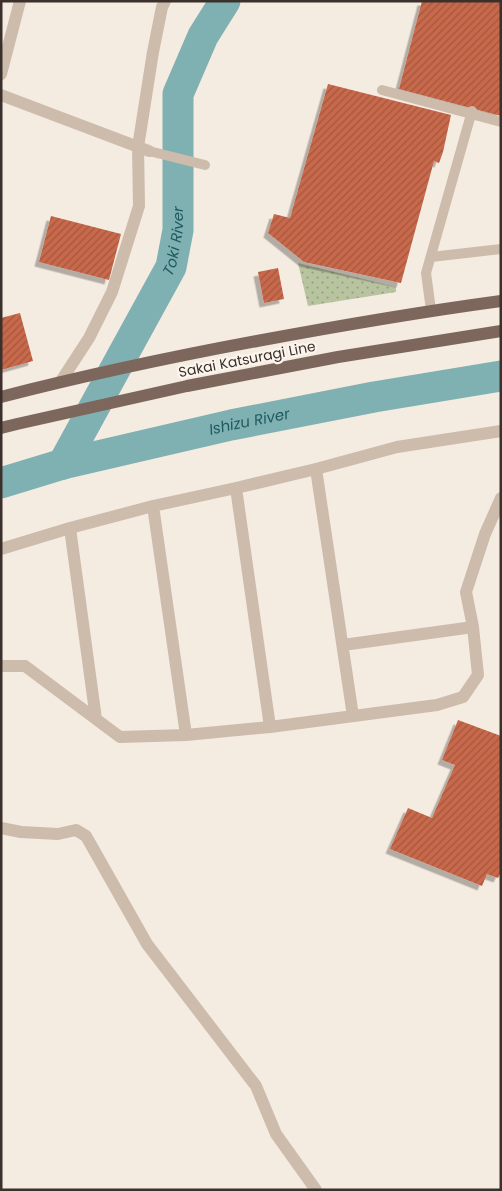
<svg xmlns="http://www.w3.org/2000/svg" width="502" height="1191" font-family="Poppins,sans-serif">
  <defs>
    <pattern id="green-dots" width="8" height="8" patternUnits="userSpaceOnUse" patternTransform="scale(1.25)"><rect width="8" height="8" fill="#b8c4a0"/><path d="M2 2h.1M6 6h.1" fill="none" stroke="#97a083" stroke-width="1.8" stroke-linecap="round"/></pattern>
    <pattern id="building-hatch" width="6" height="6" patternUnits="userSpaceOnUse" patternTransform="scale(1.25)"><rect width="6" height="6" fill="#c8694b"/><path d="M-1 1l2-2M0 6l6-6M5 7l2-2" fill="none" stroke="#a4573f"/></pattern>
    <filter id="shadow"><feDropShadow dx="-4.5" dy="4.5" stdDeviation="0" flood-color="#0004"/></filter>
  </defs>
  <rect width="100%" height="100%" fill="#f4ebe1"/>
  <path fill="url(#green-dots)" d="M298,263L396,287V292L308,306Z"/>
  <g fill="none" stroke-linecap="round" stroke-linejoin="round">
    <g stroke="#7fb0b2" stroke-width="31">
      <path id="s1" d="M63,464L171,267L178,230V94L203,36L225,1"/>
      <path id="s2" d="M1,483L63,464L231,425L374,397L501,376"/>
    </g>
  </g>
  <path fill="url(#building-hatch)" filter="url(#shadow)" d="M422,1H501V116L399,89Z
    M328,84L451,115L443,152L439,163L434,161L401,283L304,262L268,233L274,214L290,218Z
    M51,216L121,234L109,280L39,262Z
    M278,268L284,299L264,303L258,272Z
    M20,313L33,361L1,370V318Z
    M458,720L501,736V872L498,878L487,874L482,886L390,849L408,808L432,818L455,765L442,760Z"/>
  <g fill="none" stroke-linecap="round" stroke-linejoin="round">
    <path stroke="#cdbbac" stroke-width="10" d="M382,90L501,122
      M149,151L205,165
      M431,257L501,249
      M431,310L426,273L472,111"/>
    <path stroke="#cdbbac" stroke-width="12" d="M1,74L20,1
      M1,95L149,151
      M61,381L89,338L112,292L139,206L138,147L153,52L162,7L165,1
      M316,469L353,716
      M236,488L270,727
      M153,506L186,735
      M70,528L96,719
      M1,549L70,528L153,506L236,488L316,469L397,447L501,431
      M343,645L473,627
      M1,666H25L120,737L186,735L270,727L437,705L463,697L478,675L473,627L466,592L485,534L501,498
      M1,828L21,832L58,834L76,830L86,836L147,944L256,1086L276,1134L316,1190"/>
    <path stroke="#7d675c" stroke-width="12" d="M1,397C86,375 171,357 257,341C338,326 419,312 501,301
      M1,428L17,424L187,386L338,357L501,331"/>
  </g>
  <g text-anchor="middle" stroke-width="4.5" stroke-linejoin="round" paint-order="stroke">
    <g font-size="14" fill="#3b302b" stroke="#fbf5ee">
      <text transform="translate(247 359) rotate(-11)" y="5">Sakai Katsuragi Line</text>
    </g>
    <g font-size="15" font-style="italic" fill="#1f5a5e" stroke="#fbf5ee">
      <text dy="5" stroke="none"><textPath href="#s1" startOffset="251">Toki River</textPath></text>
      <text dy="5" stroke="none"><textPath href="#s2" startOffset="256">Ishizu River</textPath></text>
    </g>
  </g>
  <rect width="502" height="1191" fill="none" stroke="#3b302b" stroke-width="5"/>
</svg>
